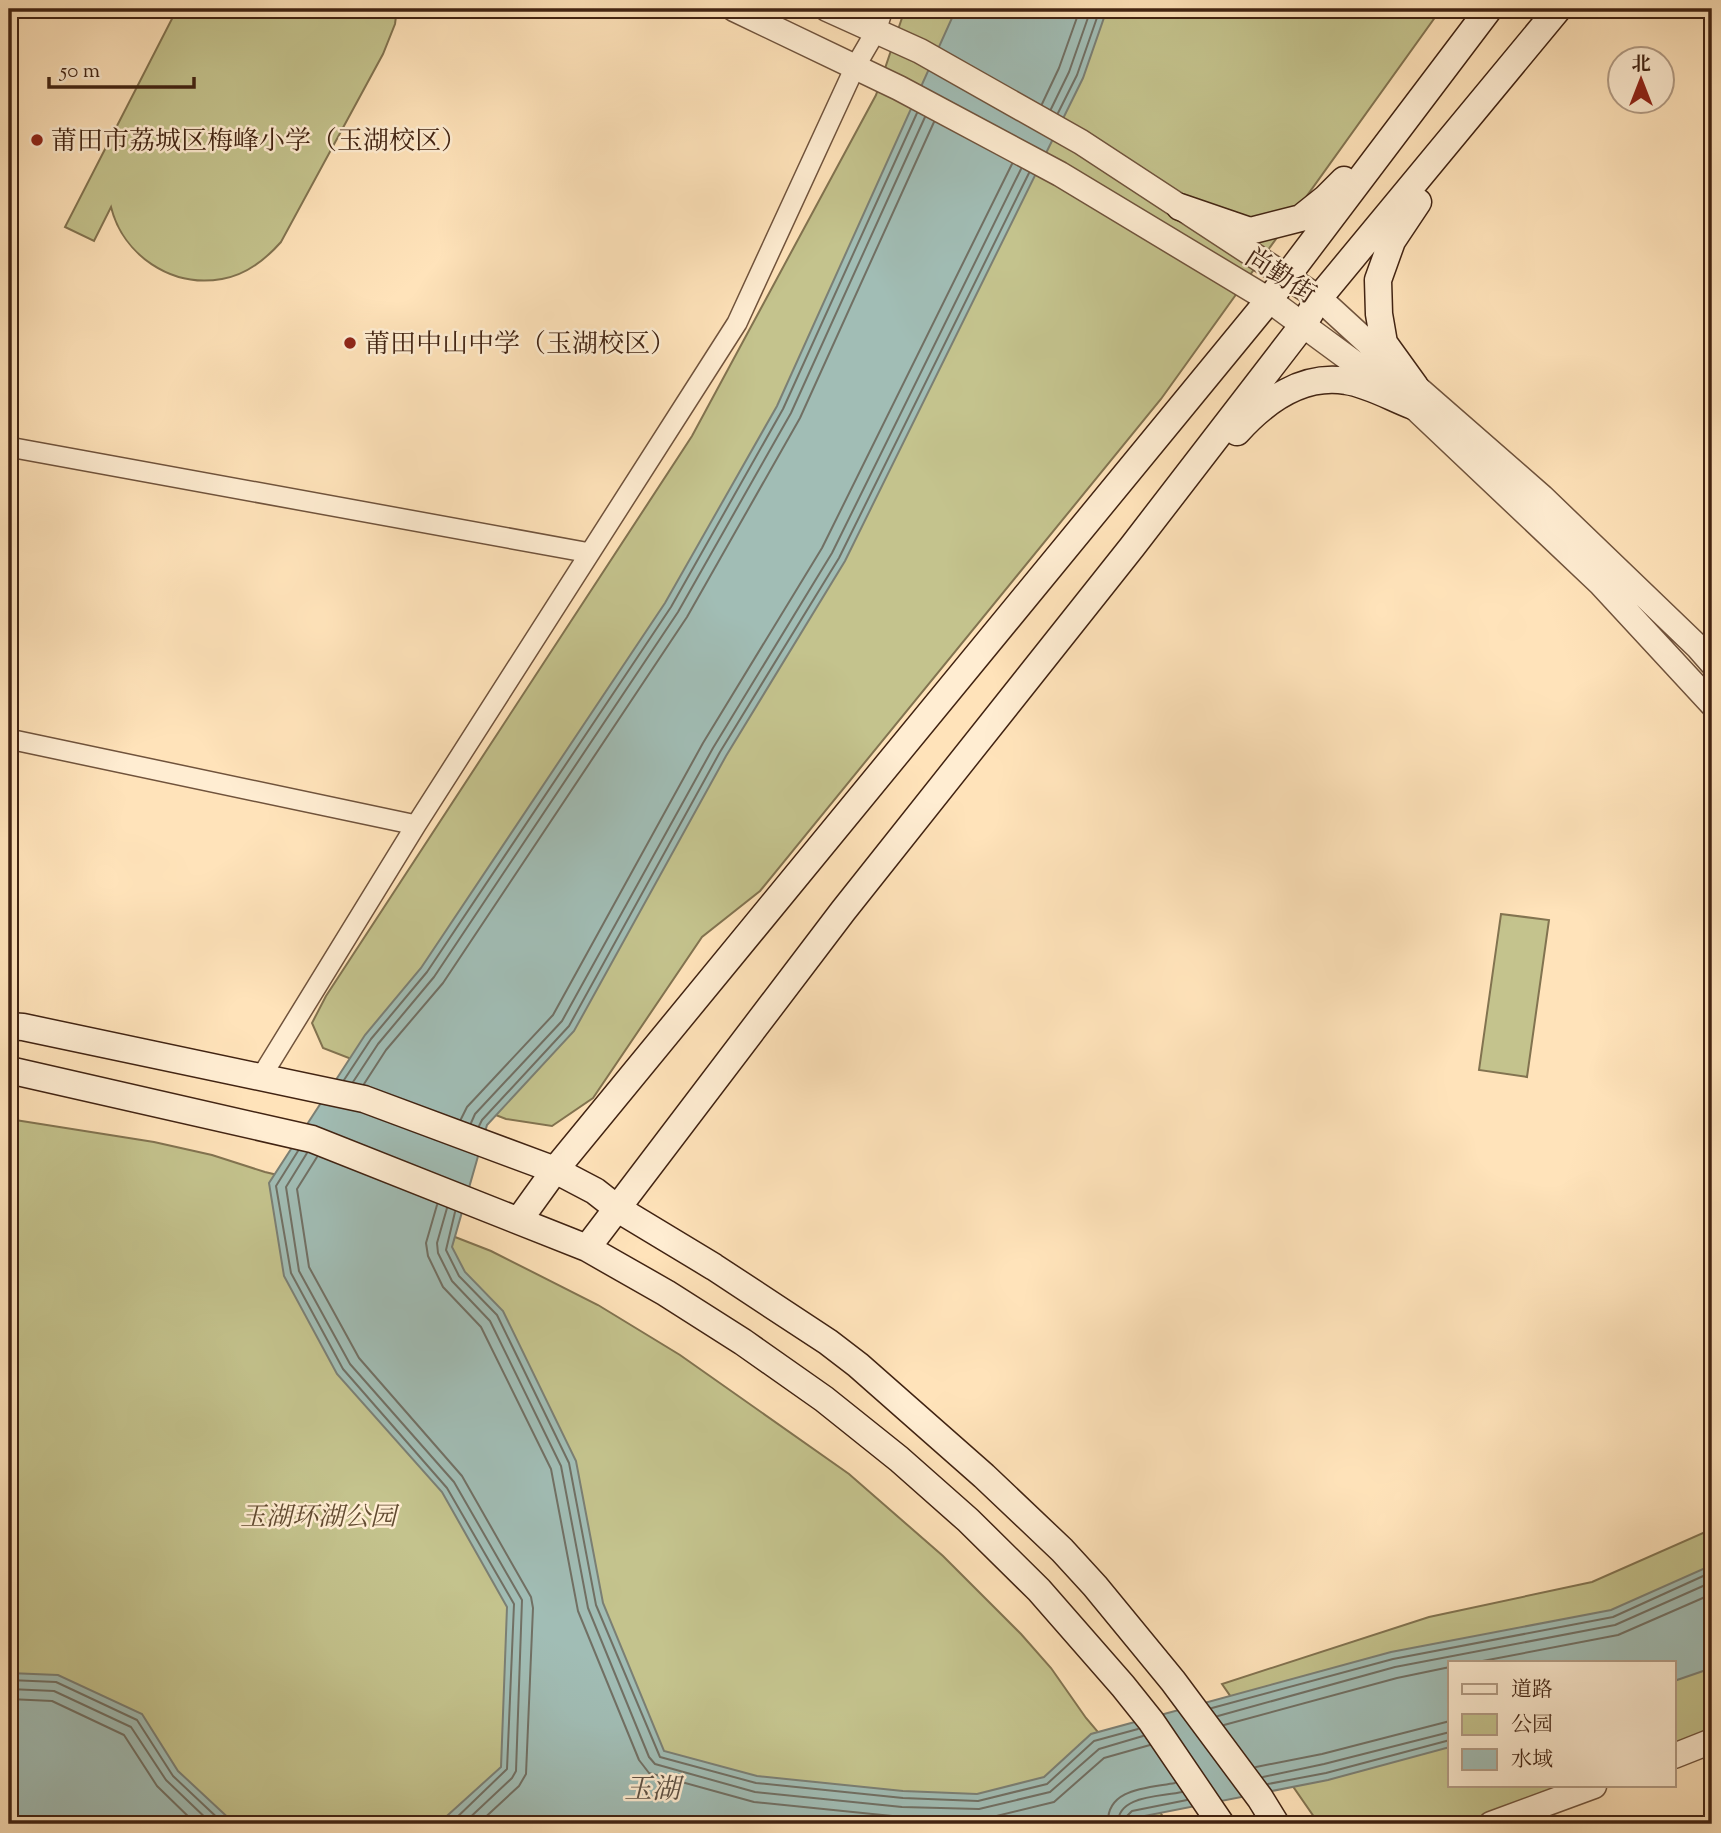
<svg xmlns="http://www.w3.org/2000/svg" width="1721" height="1833" font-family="'Sorts Mill Goudy','Noto Serif SC',serif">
  <rect width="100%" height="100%" fill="#ffe3ba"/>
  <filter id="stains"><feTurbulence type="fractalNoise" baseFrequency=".00286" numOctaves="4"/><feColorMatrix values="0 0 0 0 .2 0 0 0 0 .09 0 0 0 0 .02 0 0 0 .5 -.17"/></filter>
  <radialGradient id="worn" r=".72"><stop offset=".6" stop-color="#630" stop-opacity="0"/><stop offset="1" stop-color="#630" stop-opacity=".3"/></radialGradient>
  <path fill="#c4c38d" stroke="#827350" stroke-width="2" d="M177,9H397L395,24L383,54L281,242C266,259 245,275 222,279C171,288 123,255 111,207L94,241L65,227Z
    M905,9H1441L1161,399L760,891L702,937L593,1098L552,1126L506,1119L323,1048L312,1023L326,996L692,436L876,95Z
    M1501,914L1549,920L1527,1077L1479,1070Z
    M9,1119L154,1142L212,1155L265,1172L324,1186L491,1251L598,1305L680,1355L849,1474L943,1556L1021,1634L1051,1668L1086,1718L1136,1777L1168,1824H9Z
    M1712,1529V1734L1674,1749V1663H1450V1786H1575L1473,1824H1319L1222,1684L1429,1617L1592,1582Z"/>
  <path fill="#a1bdb5" stroke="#7b7f74" stroke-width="2" d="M956,9H1107L1083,78L845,561L726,756L574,1031L487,1125L452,1247L465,1272L503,1311L576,1461L603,1603L664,1751L757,1776L903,1791L977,1794L1044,1777L1091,1734L1391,1652L1611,1610L1712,1565V1668L1674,1681V1663H1450V1747L1328,1780L1134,1818V1824H438L501,1767L507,1607L442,1492L337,1374L284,1276L269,1183L365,1035L421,968L665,603L777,406Z
    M9,1673L58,1675L142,1714L178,1771L235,1824H9Z"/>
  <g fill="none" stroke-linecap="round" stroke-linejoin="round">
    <path stroke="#717064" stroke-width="2" d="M1042,104L1059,68L1080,9
      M1051,109L1069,72L1091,9
      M1058,113L1077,75L1100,9
      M344,1080L371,1039L427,972L671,607L783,409L917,113
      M353,1082L378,1044L434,977L678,612L791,413L925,117
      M364,1084L386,1050L443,983L687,617L800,418L934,122
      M461,1119L467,1107L553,1015L703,743L822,548L1012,164
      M471,1123L475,1114L562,1021L713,748L832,553L1021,169
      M479,1126L482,1120L569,1026L720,752L839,558L1029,173
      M298,1151L276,1186L291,1273L343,1369L447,1488L514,1604L507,1769L450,1824
      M307,1153L286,1187L299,1271L350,1364L454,1482L522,1600L516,1771L512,1778L463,1824
      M317,1157L297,1189L309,1267L359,1358L462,1476L531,1597L533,1608L526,1774L519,1786L478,1824
      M437,1205L426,1243L428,1256L443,1287L481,1327L551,1469L578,1611L639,1760L649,1773L754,1802L902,1817L980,1820L1054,1802L1104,1758L1150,1745
      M447,1208L437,1243L438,1253L452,1281L490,1321L561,1466L588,1608L649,1757L655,1764L755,1792L902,1807L979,1809L1050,1792L1099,1749L1143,1736
      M455,1212L446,1250L459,1276L497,1315L569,1463L596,1605L660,1757L756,1783L903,1798L978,1801L1047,1784L1094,1741L1138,1729
      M1472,1663L1618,1635L1712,1594
      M9,1680L56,1682L137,1720L173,1776L224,1824
      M9,1689L54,1691L131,1727L166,1780L212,1824
      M9,1699L52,1701L124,1735L157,1786L196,1824
      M1212,1708L1393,1659L1613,1617L1712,1572
      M1218,1716L1395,1667L1615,1625L1712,1582
      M1224,1725L1397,1678L1450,1667
      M1256,1767L1322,1754L1450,1721
      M1263,1777L1324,1764L1450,1732
      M1268,1784L1326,1773L1450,1740
      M1108,1824C1106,1788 1148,1788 1175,1783
      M1118,1824C1117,1795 1160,1797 1182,1792
      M1127,1824V1816L1132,1811L1187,1800"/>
    <defs>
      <path id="minor" d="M9,447L590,553
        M9,739L416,825
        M261,1077L416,825L737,323L855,67L876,31L883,9"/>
      <path id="tertiary" d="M734,9L899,88L1060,174L1269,300L1413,406L1601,584L1712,704
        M827,9L920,51L1081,142L1319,298L1415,386L1542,497L1698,647L1712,663
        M1674,1756L1712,1741
        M1491,1824L1594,1786"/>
      <path id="secondary" d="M1180,207L1250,231L1301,218L1326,198L1344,180
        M1415,386L1384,343L1379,314L1378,280L1392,241L1418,202
        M1237,432C1265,401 1303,374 1346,381C1368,384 1392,398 1413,406
        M9,1026L23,1027L364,1099L555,1170L595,1191L618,1209L714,1267L828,1342L858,1365L984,1476L1062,1550L1095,1586L1173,1681L1260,1798L1276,1824
        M9,1070L312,1139L587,1248L666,1293L743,1342L824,1399L899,1459L968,1520L1039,1590L1123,1686L1151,1721L1221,1824
        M519,1220L555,1170L1269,300L1489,9
        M587,1248L843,911L1132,547L1303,325L1319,298L1558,9"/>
    </defs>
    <use href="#minor" stroke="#70533c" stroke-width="22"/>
    <use href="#tertiary" stroke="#70533c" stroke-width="27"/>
    <use href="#secondary" stroke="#412312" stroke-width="29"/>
    <use href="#minor" stroke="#ffedd2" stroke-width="19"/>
    <use href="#tertiary" stroke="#ffedd2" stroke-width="24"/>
    <use href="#secondary" stroke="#ffedd2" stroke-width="26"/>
  </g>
  <g fill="#8f2418" stroke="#ffedd2" stroke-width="2.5">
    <circle cx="37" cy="140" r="7"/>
    <circle cx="350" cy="343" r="7"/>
  </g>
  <g text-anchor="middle" stroke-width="5" stroke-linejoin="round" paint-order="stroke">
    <g font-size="26" fill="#412312" stroke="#ffedd2" text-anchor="start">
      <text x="51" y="149">莆田市荔城区梅峰小学（玉湖校区）</text>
      <text x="364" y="352">莆田中山中学（玉湖校区）</text>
    </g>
    <g font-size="26" fill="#412312" stroke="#ffedd2">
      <text transform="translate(1281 275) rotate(33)" y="9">尚勤街</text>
    </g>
    <g font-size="26" font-style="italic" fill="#624b31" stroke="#ffedd2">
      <text x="318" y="1525">玉湖环湖公园</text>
    </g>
    <g font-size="28" font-style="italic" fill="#5e5143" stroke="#ffedd2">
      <text x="652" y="1798">玉湖</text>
    </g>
  </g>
  <rect width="1721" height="1833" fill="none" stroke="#ffe3ba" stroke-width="35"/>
  <rect x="10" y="10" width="1700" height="1812" fill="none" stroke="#412312" stroke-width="3.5"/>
  <rect x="18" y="18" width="1686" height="1798" fill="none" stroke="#412312" stroke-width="2"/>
  <rect x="1448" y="1661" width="228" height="126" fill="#ffedd2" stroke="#b39c85" stroke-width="2"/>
  <rect x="1462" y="1684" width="35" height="10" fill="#ffedd2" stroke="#b39c85" stroke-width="2"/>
  <text x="1511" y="1696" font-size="21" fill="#412312">道路</text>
  <rect x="1462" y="1714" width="35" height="21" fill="#c4c38d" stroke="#b39c85" stroke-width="2"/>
  <text x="1511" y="1731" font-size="21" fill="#412312">公园</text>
  <rect x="1462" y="1749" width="35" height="21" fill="#a1bdb5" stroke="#b39c85" stroke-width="2"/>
  <text x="1511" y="1766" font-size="21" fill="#412312">水域</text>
  <g transform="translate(1641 80)"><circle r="33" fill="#ffedd2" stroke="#b39c85" stroke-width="2"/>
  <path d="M0-5L12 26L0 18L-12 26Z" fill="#8f2418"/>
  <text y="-10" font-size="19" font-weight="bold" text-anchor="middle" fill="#412312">北</text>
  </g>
  <path d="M49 77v10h145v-10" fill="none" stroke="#412312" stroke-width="3.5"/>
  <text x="60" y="77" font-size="21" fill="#412312" stroke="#ffedd2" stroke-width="5" paint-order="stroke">50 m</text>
  <rect width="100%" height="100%" filter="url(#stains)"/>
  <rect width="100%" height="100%" fill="url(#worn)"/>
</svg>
